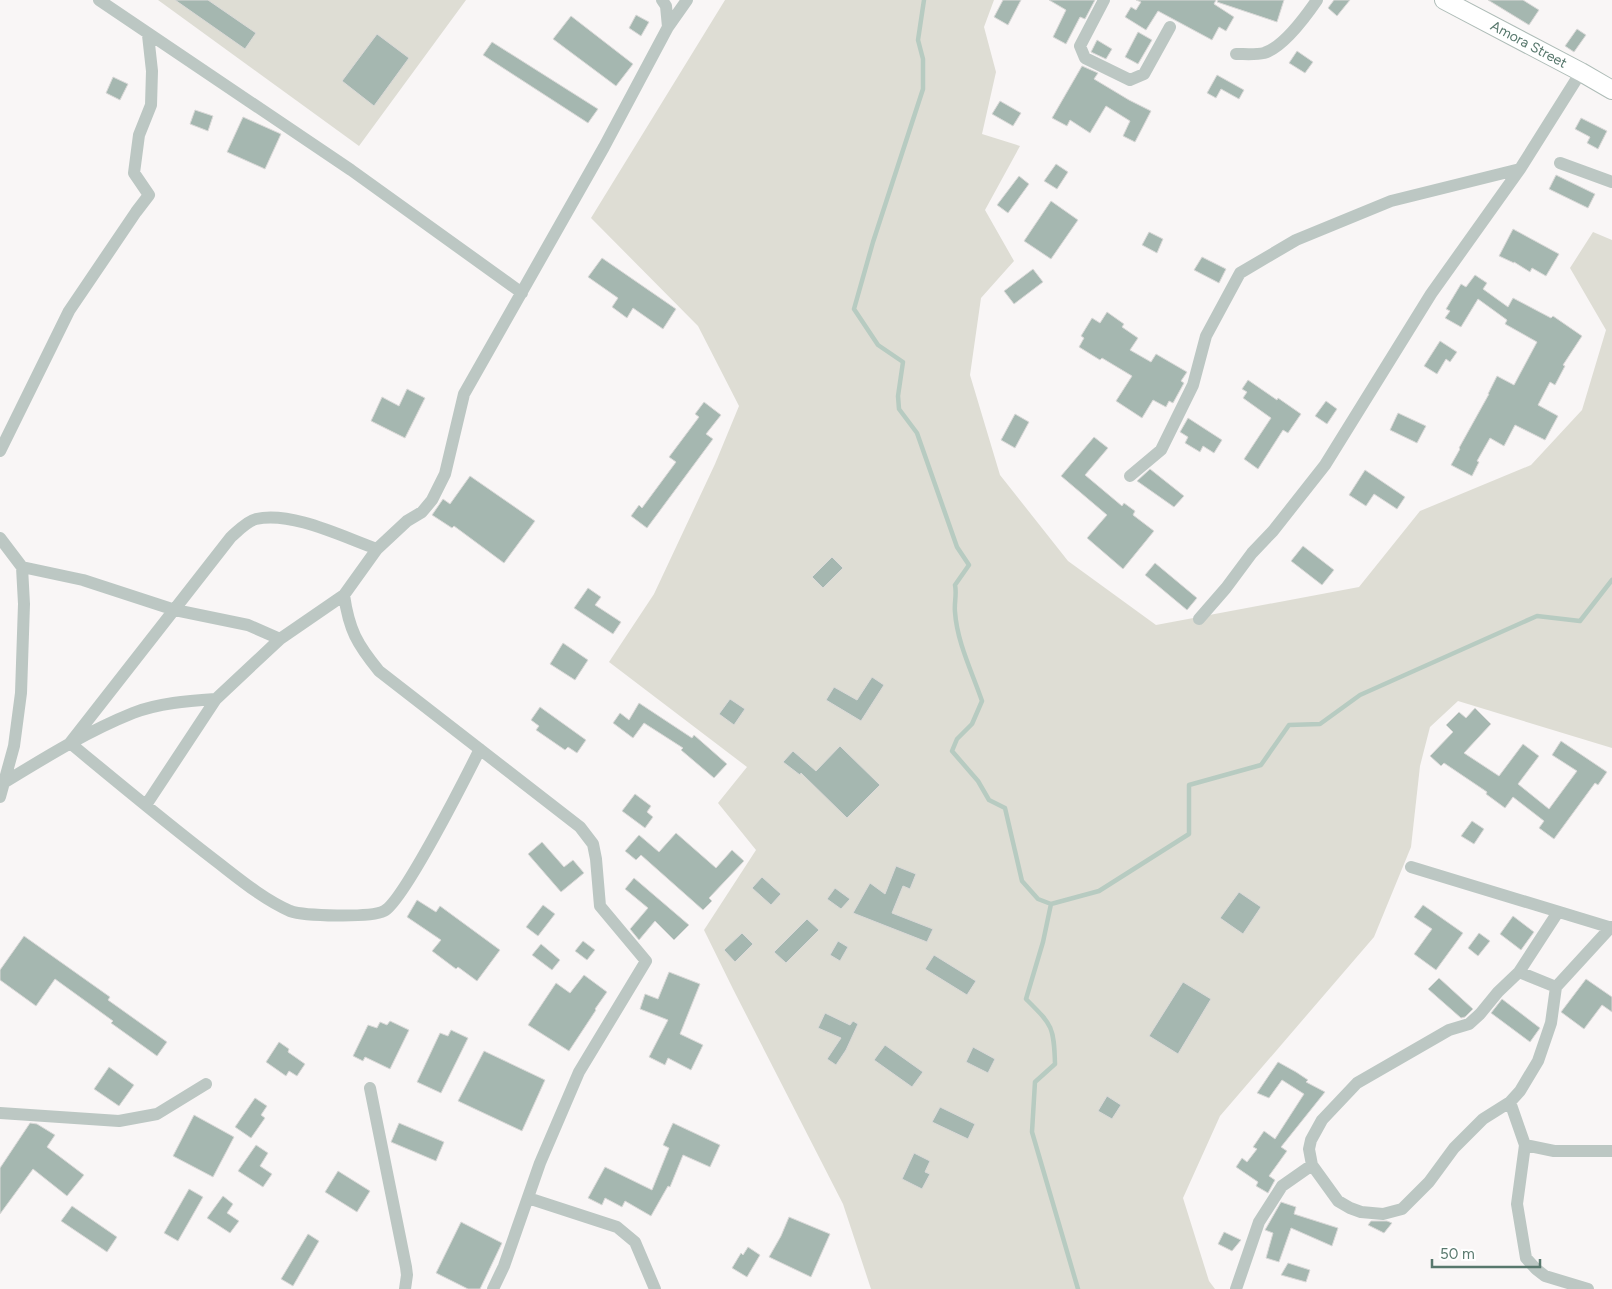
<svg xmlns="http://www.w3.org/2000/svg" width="1612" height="1289" font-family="Figtree,sans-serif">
  <rect width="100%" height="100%" fill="#f9f6f6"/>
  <path fill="#deddd4" d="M158,0H466L359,146Z
    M725,0H994L984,27L996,72L982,134L1020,146L985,210L1014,261L981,298L970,375L1000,475L1068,561L1156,625L1359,587L1420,511L1531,465L1582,410L1606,330L1570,268L1593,232L1612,240V748L1458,701L1430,727L1420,766L1411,847L1374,937L1220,1116L1183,1198L1209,1281L1215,1289H871L843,1204L733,989L704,930L756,850L718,803L747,767L609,662L654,594L715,464L739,406L698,326L591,218Z"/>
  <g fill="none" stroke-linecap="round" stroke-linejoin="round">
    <path stroke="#b7cbc1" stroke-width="4.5" d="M924,0L918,40L923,59V89L873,242L854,309L878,345L903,362L898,396L899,409L917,433L957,547L969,565L955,585C957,594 954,603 955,612C957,642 972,672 982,701L972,724L957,739L952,751L978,781L989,800L1005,808L1022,881L1038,899L1051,904
      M1078,1289L1032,1132L1035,1082L1055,1064C1054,1026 1052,1025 1026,999L1043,942L1051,904L1099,891L1189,834V785L1261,765L1289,725L1320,724L1360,695L1537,616L1580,621L1612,580"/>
  </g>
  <path fill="#a5b7b0" stroke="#dad9d8" d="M175,0H208L256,33L245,49Z
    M1003,0H1021L1008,25L994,17Z
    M1049,0H1095L1085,19L1080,17L1066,44L1053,37L1066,10Z
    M1136,0H1216L1214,4L1234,17L1226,31L1219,27L1212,40L1158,11L1146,30L1125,17L1131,7L1136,10L1141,2Z
    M1218,0H1284L1277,22L1217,2Z
    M1334,0H1350L1337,16L1328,8Z
    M1488,0H1523L1539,10L1529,25Z
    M636,15L649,22L641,36L629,28Z
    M571,16L633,64L616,86L553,39Z
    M1577,29L1586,35L1574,52L1565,46Z
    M1138,32L1152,40L1138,64L1125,57Z
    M377,34L409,58L374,106L342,81Z
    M1097,40L1112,49L1106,59L1091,52Z
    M492,42L598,109L588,123L483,55Z
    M1297,51L1313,62L1305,73L1289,63Z
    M1082,66L1098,73L1094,79L1129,100L1151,111L1135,142L1123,136L1130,121L1106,106L1090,133L1070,120L1067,126L1052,118Z
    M1217,75L1244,90L1239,99L1221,89L1216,98L1207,93Z
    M113,77L128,84L120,100L106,93Z
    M1000,101L1021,113L1013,126L992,114Z
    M195,110L213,116L208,131L190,124Z
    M243,117L281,134L265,169L227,152Z
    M1581,118L1607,131L1598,149L1587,143L1590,137L1575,129Z
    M1056,164L1068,172L1057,189L1044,181Z
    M1556,175L1595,194L1588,208L1549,189Z
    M1019,176L1029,184L1008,213L997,205Z
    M1051,201L1078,220L1051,259L1024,241Z
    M1513,229L1559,254L1546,276L1532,268L1530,272L1514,262V263L1499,256Z
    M1149,232L1163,239L1157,253L1142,245Z
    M1202,257L1226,269L1219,283L1194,270Z
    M602,258L676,309L663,329L633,308L627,318L612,307L618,298L588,277Z
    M1033,269L1043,282L1014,304L1004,291Z
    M1475,275L1487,283L1483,289L1508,307L1513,298L1551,318L1553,316L1582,336L1563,365L1565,366L1555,385L1550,382L1538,405L1558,416L1545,440L1515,425L1504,446L1490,438L1477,461L1479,462L1472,476L1451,465L1460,449L1459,448L1489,394H1488L1497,376L1514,385L1537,342L1505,324L1507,320L1478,299L1461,327L1445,318L1450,311L1446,309L1461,284L1466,287Z
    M1107,312L1124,324L1122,327L1138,338L1130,350L1151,362L1156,354L1187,372L1181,381L1184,383L1173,403L1169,401L1166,407L1153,400L1142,418L1116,401L1132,376L1102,358L1100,360L1079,347L1084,338L1081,336L1092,318L1100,323Z
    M1440,341L1457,352L1450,362L1446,359L1437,374L1424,366Z
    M1248,380L1277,400L1278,398L1301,414L1288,433L1283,430L1258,469L1244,459L1271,418L1243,398L1247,392L1242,389Z
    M407,389L425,398L405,438L371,421L382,397L399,406Z
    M1326,401L1337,409L1327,424L1315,416Z
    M704,402L721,415L706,434L713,439L647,528L631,516L639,505L642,508L676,462L669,457L699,417L695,414Z
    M1398,413L1426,426L1417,443L1390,430Z
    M1015,414L1029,422L1015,448L1001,440Z
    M1188,418L1222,440L1214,453L1203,446L1200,452L1185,443L1188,437L1180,432Z
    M1094,437L1108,448L1085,475L1122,506L1124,503L1135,511L1133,515L1154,531L1123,569L1087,538L1107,515L1061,476Z
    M1150,469L1184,496L1174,507L1137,481Z
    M1365,470L1405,497L1397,509L1374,494L1366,506L1349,495Z
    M470,476L535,521L504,563L454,526L452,528L432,515L443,499L450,504Z
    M1303,546L1334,570L1322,585L1291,561Z
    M832,557L843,568L823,588L812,577Z
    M1155,563L1197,598L1187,610L1145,575Z
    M588,588L601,597L595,605L621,622L613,634L574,608Z
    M563,643L588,660L575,680L550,664Z
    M872,677L884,685L861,721L826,700L834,687L857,700Z
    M730,699L745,709L734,725L719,714Z
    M639,703L692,738L694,735L727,764L714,778L681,750L683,748L644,723L633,738L613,723L620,713L629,720Z
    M540,707L586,740L577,753L568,747L565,750L536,730L539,726L531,720Z
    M1475,708L1491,724L1464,753L1499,776L1523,744L1539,756L1518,784L1549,809L1577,771L1552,755L1561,741L1607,772L1598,785L1595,783L1554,839L1539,828L1544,821L1513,797L1505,808L1486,794L1487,792L1444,763L1441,766L1430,756L1453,732L1446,725L1459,712L1466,718Z
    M840,746L880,785L847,818L801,773L800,775L783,762L793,751L816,771Z
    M635,794L651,806L647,812L653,817L645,828L622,811Z
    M1472,821L1484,829L1474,844L1461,836Z
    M676,833L716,868L732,850L744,861L709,898L712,901L703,910L641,855L636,860L625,851L639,835L659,852Z
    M542,842L564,867L573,860L584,873L561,892L528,854Z
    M896,866L916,874L910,889L903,886L892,913L933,929L927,942L853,913L870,883L885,894Z
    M762,877L781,894L771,905L752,888Z
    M634,878L689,925L674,940L655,921L639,940L630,929L648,908L625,889Z
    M835,888L850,899L841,909L827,899Z
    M1239,892L1261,907L1243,934L1220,918Z
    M417,900L436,912L440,906L500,950L477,981L458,967L456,969L432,951L441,940L407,917Z
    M543,905L555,914L538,936L526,927Z
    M1423,905L1463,933L1436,970L1414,954L1432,929L1414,917Z
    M1513,916L1534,932L1521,950L1500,934Z
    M807,919L819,930L786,963L774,952Z
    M742,933L753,944L735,962L724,950Z
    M1479,933L1490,941L1478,956L1468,948Z
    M24,936L110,997L108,1000L167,1042L157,1056L111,1023L113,1021L55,979L36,1006L0,980V970Z
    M583,941L595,950L587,960L575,951Z
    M838,941L848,947L840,961L830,955Z
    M541,944L560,960L552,970L532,955Z
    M934,955L976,981L967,995L925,969Z
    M669,972L700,984L680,1034L703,1045L691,1070L668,1058L665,1065L649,1057L668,1020L640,1009L645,994L658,999Z
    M584,975L607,992L595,1009L596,1010L569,1051L528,1025L556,983L570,993Z
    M1439,978L1473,1009L1465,1017L1461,1018L1428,989Z
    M1586,979L1612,997V1012L1602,1005L1584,1029L1561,1012Z
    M1183,982L1211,999L1178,1054L1149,1036Z
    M1502,999L1540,1028L1530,1042L1491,1013Z
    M825,1013L850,1025L853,1021L858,1024L846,1050L836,1065L827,1059L841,1038L818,1028Z
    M390,1021L409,1030L390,1069L365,1057L363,1061L353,1056L368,1025L377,1028L380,1022L387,1025Z
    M451,1030L468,1038L441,1093L417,1082L440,1033L448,1036Z
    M279,1042L289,1049L288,1052L305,1064L297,1076L289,1071L286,1076L266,1062Z
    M885,1045L923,1072L912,1087L874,1060Z
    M973,1047L995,1059L988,1073L966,1062Z
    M484,1051L545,1080L522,1131L458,1101Z
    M1278,1062L1296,1072L1308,1080L1306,1082L1325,1092L1281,1147L1287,1151L1269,1176L1275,1180L1268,1193L1256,1186L1258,1182L1236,1167L1242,1158L1247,1162L1257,1149L1253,1147L1264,1131L1275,1139L1304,1094L1282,1080L1269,1098L1257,1093Z
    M109,1067L134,1085L119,1106L94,1089Z
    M1107,1096L1121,1105L1112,1119L1098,1111Z
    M255,1098L267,1106L261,1115L265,1118L251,1138L235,1127Z
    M940,1107L975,1124L968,1139L932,1122Z
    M194,1115L234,1137L213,1177L173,1156Z
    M30,1123L37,1124L55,1135L47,1147L84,1175L67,1196L33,1169L0,1214V1168Z
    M399,1123L444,1142L436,1161L391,1142Z
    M673,1123L720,1145L710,1167L683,1155L670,1187L668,1186L651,1216L625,1201L622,1207L605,1198L602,1205L588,1198L605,1167L652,1190L669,1148L663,1145Z
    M256,1145L268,1153L260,1166L272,1174L263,1187L238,1171Z
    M914,1153L930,1161L925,1172L930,1174L922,1189L902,1179Z
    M338,1171L370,1191L357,1212L325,1192Z
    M189,1189L203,1197L178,1241L164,1233Z
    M223,1196L233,1204L227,1213L239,1221L230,1233L207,1218Z
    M1281,1202L1296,1207L1294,1214L1338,1228L1332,1246L1291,1228L1279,1262L1266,1258L1273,1233L1265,1230Z
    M72,1206L117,1237L107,1252L61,1221Z
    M789,1217L830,1234L811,1277L769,1257L781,1236Z
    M1371,1221H1387L1392,1223L1384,1233L1368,1225Z
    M461,1222L502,1243L480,1289H468L436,1273Z
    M1224,1232L1241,1240L1232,1251L1218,1244Z
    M308,1234L319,1241L293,1286L281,1279Z
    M748,1247L760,1255L747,1277L732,1268L741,1253L743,1255Z
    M1288,1263L1310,1270L1306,1282L1281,1275Z"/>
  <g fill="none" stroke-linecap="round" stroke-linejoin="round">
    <defs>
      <path id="secondary" d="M1444,0L1581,72L1612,90"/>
    </defs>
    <use href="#secondary" stroke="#aebcb7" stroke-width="20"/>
    <path stroke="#bcc7c3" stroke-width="12" d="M99,0L351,170L522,293
      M1104,0L1080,46L1085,58L1130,80L1144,74L1170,27
      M668,27L687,0
      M1236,54C1245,54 1256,55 1264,53C1284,47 1306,16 1317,0
      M1560,163L1612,182
      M0,451L69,311L136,212L149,195L134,173L139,135L151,105L152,71L148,35
      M1130,476L1161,450L1193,385L1206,336L1240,273L1296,240L1391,201L1520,169
      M0,538L22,567L24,604L21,693L14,746L0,797
      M22,567L83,580L175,610L248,625L280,639
      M344,595C349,630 357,644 379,671L580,827L593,844L596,859L600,906L646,961L579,1072L540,1163L504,1266L493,1289
      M1199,619L1226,588L1252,553L1273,531L1325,465L1431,294L1520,169L1581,72
      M70,743C117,782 164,821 212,858C237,877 261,898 290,911C304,916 370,918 384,911C403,902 467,775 480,749
      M70,743L231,537C238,531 247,521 256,519C292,511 343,537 377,549
      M5,782C46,757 88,731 133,713C159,703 188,701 216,699
      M146,805L216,699L280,639L344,595L377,549L407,521L422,512L432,500L445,474L464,394L604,147L668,27L666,6L662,0
      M1411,867L1612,928
      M1519,972L1558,912
      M1556,987L1519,972L1498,992L1480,1014L1469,1024L1449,1030L1357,1083L1322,1120L1311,1140L1309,1149L1312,1165L1338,1201L1350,1208L1361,1212L1383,1214L1402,1209L1429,1182L1454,1148L1483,1119L1510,1102L1520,1091L1538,1061L1551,1023L1556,987L1611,927
      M370,1088L406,1267L407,1275L405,1289
      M1510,1102L1525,1145L1517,1204L1526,1258L1536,1269L1545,1276L1588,1289
      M0,1113L119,1121L157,1114L206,1084
      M1525,1145L1554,1151H1612
      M528,1198L617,1227L635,1242L655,1289
      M1236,1289L1259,1222L1282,1186L1312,1165"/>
    <use href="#secondary" stroke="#fff" stroke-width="18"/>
  </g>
  <g text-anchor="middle" stroke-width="5" stroke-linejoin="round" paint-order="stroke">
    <g font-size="14" fill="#58786d" stroke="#fff">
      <text transform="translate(1529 44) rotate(28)" y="5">Amora Street</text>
    </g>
  </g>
  <path d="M1432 1259v8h108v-8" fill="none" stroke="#58786d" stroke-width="2.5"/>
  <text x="1440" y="1259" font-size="15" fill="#58786d" stroke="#ffffff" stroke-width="4" paint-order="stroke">50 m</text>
</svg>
